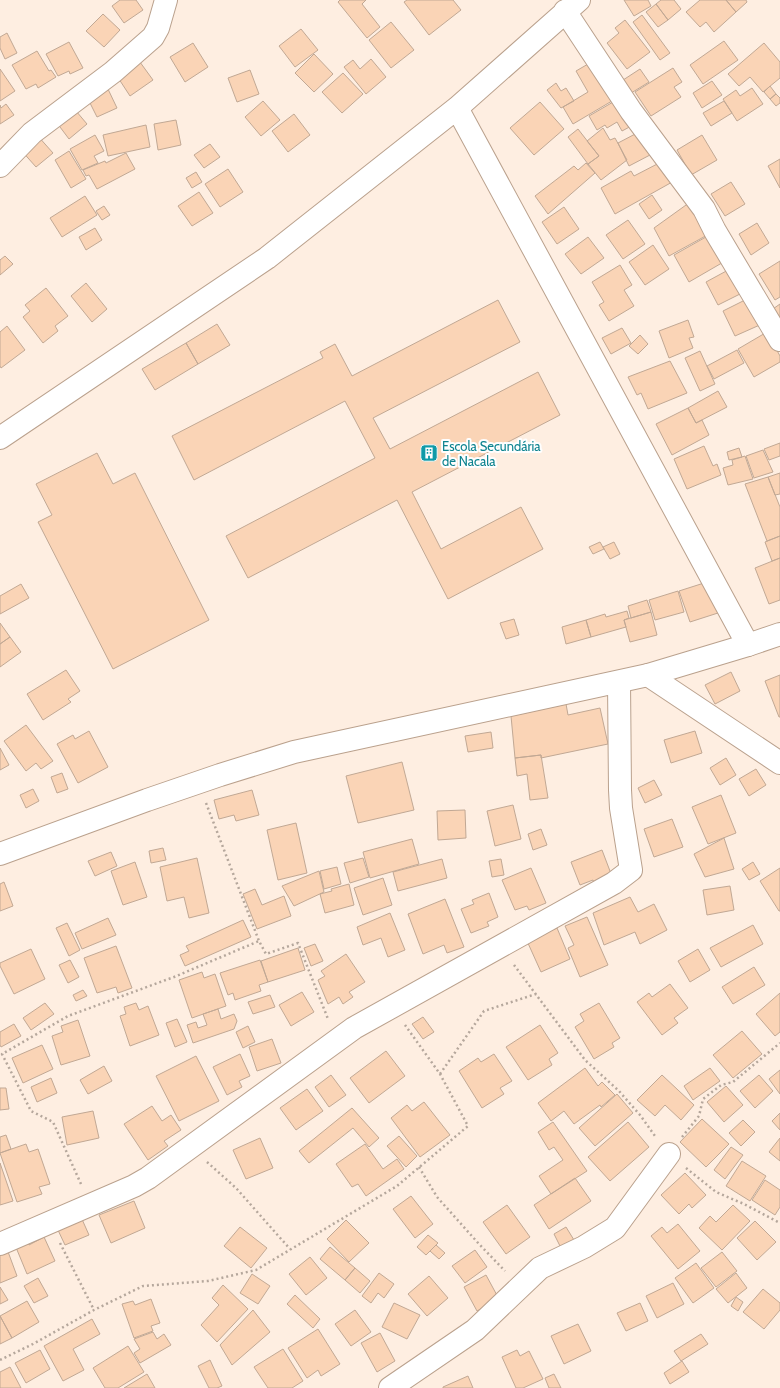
<svg xmlns="http://www.w3.org/2000/svg" width="780" height="1388" font-family="Cabin,sans-serif">
  <rect width="100%" height="100%" fill="#feeee1"/>
  <path fill="#fad4b6" stroke="#c1a894" d="M120,0H136L143,10L124,23L112,6Z
    M340,0H366L362,4L380,27L367,38L338,2Z
    M407,0H453L461,10L429,35L404,2Z
    M624,0H648L651,6L634,16Z
    M661,0H674L681,9L668,20L656,4Z
    M700,0H726L736,12L714,32L706,22L700,27L686,12Z
    M726,0H746L747,2L736,12Z
    M656,4L668,20L658,27L646,12Z
    M103,14L120,30L104,47L86,31Z
    M642,15L670,53L660,60L633,22Z
    M625,20L650,52L627,69L607,43L619,33L615,28Z
    M391,22L414,50L391,68L369,40Z
    M301,29L318,50L295,67L279,46Z
    M7,33L17,53L5,59L0,48V37Z
    M724,41L738,60L703,84L690,65Z
    M69,42L83,68L70,74L69,71L58,76L46,54Z
    M193,43L208,67L185,82L170,57Z
    M764,43L780,62V78L763,92L750,77L739,86L728,74Z
    M37,51L49,71L51,70L56,77L38,88L36,84L26,89L12,65Z
    M314,54L333,74L314,92L295,73Z
    M137,58L153,80L130,96L115,73Z
    M371,59L386,77L366,94L344,67L353,60L360,69Z
    M595,60L617,98L573,124L563,107L588,92L576,71Z
    M673,68L682,82L674,87L681,97L651,116L635,92Z
    M0,69L15,91L0,101Z
    M640,69L649,82L628,95L620,82Z
    M250,70L259,94L237,102L228,78Z
    M343,73L363,94L342,113L322,92Z
    M712,81L722,95L702,108L693,93Z
    M556,83L561,91L566,88L574,101L561,108L547,90Z
    M770,86L776,94L770,99L764,92Z
    M107,87L117,108L97,117L87,97Z
    M752,88L763,104L737,121L723,99L736,90L740,96Z
    M776,94L780,98V103L776,106L770,99Z
    M620,98L635,124L622,131L617,122L607,128L605,125L597,130L589,116Z
    M263,101L280,120L261,136L245,117Z
    M724,101L732,113L711,126L703,113Z
    M540,102L564,129L534,155L510,128Z
    M6,104L14,115L0,124V105L1,108Z
    M71,105L87,124L69,139L54,119Z
    M294,114L310,135L288,152L272,131Z
    M176,120L181,145L158,150L154,124Z
    M146,125L150,147L108,156L103,135Z
    M603,128L610,140L615,138L627,160L601,180L588,164L599,156L587,141Z
    M578,129L599,156L588,164L568,137Z
    M639,132L650,155L629,166L618,143Z
    M37,135L53,153L36,167L20,149Z
    M95,135L104,151L94,156L98,163L82,170L70,149Z
    M702,135L717,160L691,175L677,150Z
    M210,144L220,157L204,168L194,155Z
    M69,151L86,179L71,188L55,160Z
    M126,153L135,169L97,189L89,175L86,176L83,170L105,161L106,163Z
    M780,159V188L768,166Z
    M663,161L674,181L615,214L601,188L631,171L634,176Z
    M586,163L595,173L548,214L535,196L574,166L578,170Z
    M228,169L243,192L220,207L205,184Z
    M196,172L202,182L192,188L186,178Z
    M731,182L745,204L725,216L711,194Z
    M199,192L213,213L192,226L178,206Z
    M652,195L662,210L649,219L639,204Z
    M85,196L97,215L62,237L50,218Z
    M693,200L711,233L669,256L654,228Z
    M104,206L110,215L102,220L96,211Z
    M564,207L579,229L557,244L542,222Z
    M628,220L645,244L623,259L606,235Z
    M757,223L769,243L751,255L739,234Z
    M95,228L102,240L86,250L79,237Z
    M713,233L727,260L689,282L674,255Z
    M588,237L604,258L581,274L565,254Z
    M653,245L669,269L645,285L629,262Z
    M5,256L13,264L0,275V260Z
    M780,261V297L775,300L759,274Z
    M620,265L632,285L624,290L634,306L609,321L599,305L604,302L592,282Z
    M730,269L742,293L718,305L706,282Z
    M86,283L107,309L92,322L71,296Z
    M46,288L68,316L55,326L58,331L43,343L23,317L30,311L25,305Z
    M749,298L762,324L735,336L723,311Z
    M498,300L520,342L373,418L390,449L538,372L560,415L412,492L441,549L521,507L543,549L448,599L397,500L248,578L226,536L375,458L345,401L194,480L172,436L323,358L320,352L335,344L352,376Z
    M780,304V326L770,311Z
    M688,320L694,337L689,338L693,348L669,358L659,331Z
    M217,324L230,345L198,364L186,343Z
    M7,326L25,350L1,368L0,366V332Z
    M622,328L631,343L611,354L602,338Z
    M767,332L780,356V362L754,377L738,349Z
    M640,335L648,344L638,354L629,346Z
    M186,343L198,364L155,390L142,369Z
    M737,350L744,363L714,379L707,366Z
    M700,351L715,384L700,391L685,358Z
    M670,361L687,393L648,409L641,393L637,395L628,377Z
    M718,391L727,407L696,423L688,408Z
    M688,408L696,423L702,420L709,435L672,455L656,424Z
    M780,443V456L769,460L764,449Z
    M704,446L713,466L717,464L721,475L687,489L674,459Z
    M739,448L742,457L729,460L727,452Z
    M763,450L773,472L754,478L746,456Z
    M97,453L113,484L135,473L209,620L113,669L38,522L52,515L36,484Z
    M745,456L753,479L728,485L723,468L733,465L732,460Z
    M780,473V494L775,495L768,477Z
    M768,477L780,507V536L767,541L745,484Z
    M780,536V558L772,561L765,542Z
    M600,542L604,549L593,554L589,547Z
    M614,542L620,554L610,559L603,547Z
    M780,558V600L769,604L755,568Z
    M704,583L721,612L690,622L679,591Z
    M21,584L29,598L0,614V596Z
    M678,591L684,612L655,620L649,600Z
    M647,600L651,612L631,618L628,606Z
    M627,611L629,618L624,620L626,627L591,637L586,620L605,614L606,617Z
    M651,612L657,635L630,642L624,620Z
    M514,619L519,635L506,639L500,623Z
    M586,620L591,637L566,644L562,627Z
    M0,623L10,637L0,644Z
    M10,637L21,652L0,667V644Z
    M66,670L80,691L68,699L71,702L43,720L27,694Z
    M731,672L740,691L715,704L705,685Z
    M780,675V717H779L765,681Z
    M566,704L568,715L600,708L608,744L541,758V755L515,758L511,716Z
    M26,725L53,761L41,769L36,763L26,771L4,741Z
    M89,731L108,767L78,783L57,744L73,735L75,739Z
    M695,731L702,753L671,763L664,740Z
    M491,732L493,748L468,752L465,736Z
    M0,748L9,765L0,770Z
    M541,755L548,798L530,800L527,774L517,776L515,758Z
    M726,758L736,775L720,785L710,768Z
    M402,762L414,810L358,823L346,776Z
    M756,769L766,785L749,796L739,779Z
    M62,773L68,789L57,793L51,777Z
    M654,780L662,795L645,803L638,788Z
    M33,789L39,801L26,808L20,795Z
    M252,790L259,815L236,821L234,815L219,819L214,800Z
    M721,795L736,833L708,844L692,807Z
    M513,805L521,839L495,846L487,811Z
    M465,810L466,838L438,840L437,811Z
    M672,819L683,847L654,857L644,829Z
    M296,823L307,873L278,880L267,830Z
    M541,829L547,845L533,850L528,834Z
    M724,838L734,869L705,877L694,854Z
    M412,839L419,864L370,878L363,852Z
    M163,848L166,860L151,863L149,851Z
    M602,850L613,879L595,886L593,880L580,885L571,862Z
    M111,852L117,866L95,876L88,861Z
    M197,858L209,913L189,918L184,897L167,901L160,867Z
    M363,858L369,877L350,883L344,863Z
    M442,859L447,878L398,891L393,872Z
    M501,859L504,875L492,877L489,861Z
    M135,862L147,897L123,905L111,871Z
    M753,862L760,874L749,880L742,869Z
    M337,867L341,884L324,889L320,871Z
    M531,868L546,903L529,910L527,906L515,910L502,880Z
    M780,868V911H779L760,881Z
    M319,871L324,892L294,906L282,886Z
    M383,878L392,905L363,915L354,888Z
    M4,882L13,906L0,911V884Z
    M349,884L354,905L325,913L320,894L332,891L331,889Z
    M730,886L734,910L707,915L703,890Z
    M255,889L262,905L284,896L291,916L257,929L243,894Z
    M489,893L498,917L487,922L489,926L471,933L461,909L474,904L472,900Z
    M630,897L638,912L654,904L667,930L640,944L635,932L604,945L593,913Z
    M445,899L464,947L447,953L444,945L423,954L408,914Z
    M390,913L405,950L388,957L381,938L363,945L357,927Z
    M587,917L608,965L580,977L568,948L574,945L565,926Z
    M108,918L116,935L82,949L75,933Z
    M243,920L251,937L185,966L180,955L189,951L186,946Z
    M67,923L80,950L69,956L56,928Z
    M753,925L763,944L721,967L710,948Z
    M557,928L570,959L541,972L527,941Z
    M315,944L323,961L311,966L304,948Z
    M116,946L132,988L118,993L116,987L97,993L84,958Z
    M298,948L305,970L268,982L261,961Z
    M31,949L45,979L14,994L0,966V963Z
    M698,949L710,970L690,982L678,961Z
    M346,954L365,982L349,992L353,997L343,1004L339,997L328,1004L318,980L325,976L321,971Z
    M70,960L79,977L68,983L59,965Z
    M260,960L268,982L259,985L261,991L235,1000L233,993L228,995L220,973Z
    M754,967L765,985L733,1004L722,987Z
    M202,972L204,978L215,974L226,1006L192,1018L179,980Z
    M670,984L688,1008L674,1018L678,1023L662,1035L637,1002L649,993L652,997Z
    M83,990L87,996L76,1001L73,995Z
    M302,992L314,1012L291,1026L279,1005Z
    M780,993V1032L775,1036L756,1014Z
    M270,995L275,1007L253,1014L248,1002Z
    M45,1003L54,1014L31,1030L23,1018Z
    M136,1003L139,1010L148,1006L159,1035L130,1046L120,1016L126,1014L124,1007Z
    M599,1003L620,1038L612,1043L614,1047L594,1059L575,1027L584,1021L580,1014Z
    M218,1009L221,1019L234,1014L237,1021L234,1029L193,1043L187,1025L196,1022L198,1028L207,1025L203,1014Z
    M423,1017L434,1032L423,1039L412,1024Z
    M177,1019L187,1042L175,1047L166,1023Z
    M78,1020L90,1056L61,1065L52,1036L63,1032L61,1026Z
    M14,1024L21,1036L1,1047L0,1045V1032Z
    M540,1025L558,1053L549,1059L552,1065L528,1080L506,1047Z
    M248,1026L255,1042L243,1048L236,1032Z
    M742,1031L762,1054L733,1078L713,1055Z
    M272,1039L281,1063L257,1071L249,1047Z
    M42,1045L53,1069L23,1083L12,1058Z
    M386,1051L405,1076L369,1103L350,1078Z
    M240,1054L250,1076L239,1081L242,1087L227,1095L213,1067Z
    M494,1054L512,1081L500,1088L504,1094L482,1108L459,1071L478,1058L481,1062Z
    M196,1056L219,1101L179,1121L156,1076Z
    M104,1066L112,1081L88,1094L80,1080Z
    M585,1068L598,1086L602,1082L615,1095L601,1107L600,1105L574,1124L564,1111L551,1121L538,1103Z
    M710,1068L720,1081L693,1100L684,1086Z
    M780,1070V1094L769,1079Z
    M331,1075L346,1095L329,1107L315,1087Z
    M662,1075L694,1105L681,1120L665,1105L655,1116L637,1100Z
    M759,1075L773,1091L755,1108L740,1091Z
    M51,1078L57,1093L37,1102L31,1087Z
    M726,1086L743,1105L724,1122L707,1102Z
    M0,1088H6L9,1109L0,1110Z
    M307,1089L323,1111L296,1130L280,1108Z
    M617,1094L633,1113L595,1146L579,1128Z
    M424,1102L450,1135L420,1157L391,1118L407,1105L412,1111Z
    M152,1106L162,1121L171,1115L181,1130L164,1141L168,1146L148,1160L124,1124Z
    M352,1108L379,1138L369,1147L353,1128L309,1163L299,1151Z
    M93,1111L99,1138L67,1145L62,1117Z
    M780,1113V1130L772,1121Z
    M702,1119L729,1144L706,1167L680,1142Z
    M743,1120L755,1132L741,1146L729,1133Z
    M553,1122L587,1171L551,1194L539,1176L563,1160L554,1147L549,1150L538,1132Z
    M628,1122L649,1147L610,1181L588,1157Z
    M6,1135L11,1149L0,1153V1137Z
    M399,1136L417,1156L406,1167L387,1146Z
    M260,1138L273,1168L246,1179L233,1150Z
    M780,1138V1161L769,1152Z
    M26,1144L29,1152L38,1149L50,1184L39,1187L42,1194L17,1202L0,1153Z
    M365,1144L383,1169L397,1159L404,1169L366,1196L358,1184L352,1187L336,1164Z
    M731,1147L743,1155L725,1179L714,1170Z
    M742,1161L766,1176L750,1201L726,1186Z
    M0,1163L13,1201L0,1205Z
    M685,1173L706,1195L692,1208L689,1204L679,1214L661,1195Z
    M575,1178L591,1201L549,1229L534,1205Z
    M765,1180L780,1190V1207L775,1215L752,1200Z
    M411,1196L433,1224L415,1238L393,1209Z
    M134,1201L145,1228L111,1243L99,1215Z
    M507,1205L530,1237L506,1254L483,1222Z
    M733,1205L750,1221L722,1250L699,1228L710,1216L716,1222Z
    M81,1217L89,1235L65,1245L57,1228Z
    M346,1220L369,1243L349,1262L327,1239Z
    M755,1221L776,1242L757,1260L737,1238Z
    M678,1224L700,1251L678,1269L651,1236L662,1227L667,1233Z
    M240,1227L267,1248L251,1268L224,1246Z
    M566,1227L574,1240L561,1248L554,1234Z
    M428,1235L438,1243L426,1255L417,1247Z
    M44,1237L55,1261L27,1274L15,1245L27,1240L29,1245Z
    M436,1245L445,1253L439,1259L430,1251Z
    M330,1247L355,1268L345,1280L320,1259Z
    M7,1249L17,1276L0,1283V1252Z
    M475,1250L487,1267L465,1283L452,1266Z
    M722,1252L737,1271L716,1287L701,1268Z
    M310,1257L327,1278L306,1295L289,1274Z
    M696,1263L714,1288L693,1303L675,1278Z
    M355,1268L370,1281L360,1293L345,1280Z
    M379,1273L394,1284L384,1298L378,1293L371,1303L362,1296Z
    M736,1273L747,1288L728,1303L716,1289Z
    M252,1274L270,1286L258,1304L240,1293Z
    M486,1275L499,1299L477,1311L464,1287Z
    M429,1276L448,1298L427,1316L408,1294Z
    M38,1278L48,1296L34,1303L24,1286Z
    M673,1283L684,1304L657,1318L646,1296Z
    M223,1285L248,1309L217,1342L201,1325L219,1305L212,1298Z
    M0,1287L8,1300L0,1304Z
    M763,1289L780,1303V1310L764,1329L743,1312Z
    M295,1295L320,1319L313,1328L287,1304Z
    M736,1297L743,1302L738,1311L731,1306Z
    M151,1299L160,1323L151,1326L153,1331L134,1338L122,1304L133,1301L135,1305Z
    M27,1301L39,1322L12,1338L0,1316Z
    M394,1303L420,1315L407,1339L382,1327Z
    M640,1303L648,1321L626,1331L617,1313Z
    M253,1310L270,1332L232,1365L220,1345Z
    M355,1310L371,1332L351,1346L335,1324Z
    M0,1316L12,1338L0,1344Z
    M92,1319L100,1334L73,1349L84,1370L63,1381L44,1346Z
    M578,1324L591,1351L564,1364L551,1336Z
    M318,1329L340,1364L321,1376L318,1370L307,1378L288,1348Z
    M153,1332L157,1339L164,1334L171,1345L140,1363L134,1353L140,1349L134,1339Z
    M380,1333L395,1361L377,1372L361,1343Z
    M701,1334L708,1344L681,1361L674,1351Z
    M128,1346L144,1372L118,1388H105L93,1368Z
    M283,1349L303,1381L292,1388H268L254,1367Z
    M40,1350L50,1369L26,1383L15,1363Z
    M517,1350L520,1356L529,1351L543,1379L523,1388H516L502,1357Z
    M210,1360L222,1386L217,1388H209L198,1366Z
    M682,1361L689,1372L670,1384L664,1373Z
    M10,1367L21,1388H0V1372Z
    M147,1374L155,1388H124Z
    M554,1374L561,1388H549L545,1378Z
    M468,1376L473,1388H443V1387Z"/>
  <g fill="none" stroke-linecap="round" stroke-linejoin="round">
    <defs>
      <path id="street" d="M565,11L631,111L704,209L715,231L780,340
        M457,108C555,286 650,467 748,645
        M0,166L32,133L113,72L153,37L158,28L166,0
        M0,438L267,258L457,108L579,0
        M648,675L780,763
        M0,1244L134,1186L148,1178L354,1028L614,883L631,870L621,808L620,790L619,682
        M390,1388L475,1330L540,1268L584,1247L615,1228L669,1154"/>
      <path id="secondary" d="M0,854L147,800L220,775L294,752L648,675L748,645L780,634"/>
    </defs>
    <use href="#street" stroke="#baa18d" stroke-width="24"/>
    <use href="#secondary" stroke="#baa18d" stroke-width="24"/>
    <path stroke="#b5a79c" stroke-width="2.5" stroke-dasharray="2 3" stroke-linecap="butt" d="M206,803L259,941
      M514,965L585,1060L619,1091L640,1115L655,1136
      M440,1074L484,1011L536,994
      M682,1137L699,1116L703,1099L721,1085L733,1082L780,1043
      M207,1162L236,1188L290,1249
      M419,1167L437,1197L479,1244L505,1271
      M686,1168L716,1192L744,1204L780,1223
      M81,1184L53,1122L31,1111L2,1054L68,1016L174,977L259,941L266,954L298,943L328,1019
      M60,1243L94,1310
      M0,1360L33,1344L94,1310L143,1286L208,1281L256,1270L397,1186L468,1126L440,1074L405,1025"/>
    <use href="#street" stroke="#fff" stroke-width="22"/>
    <use href="#secondary" stroke="#fff" stroke-width="22"/>
  </g>
  <defs>
    <symbol id="building-square" viewBox="-11 -11 22 22"><rect x="-9" y="-9" width="18" height="18" rx="4" fill="#0f9aa8" stroke="#fefefe"/><path d="M-4-6H4V6H1V3H-1V6H-4ZM-2.5-4.3h1.7v1.8h-1.7ZM.8-4.3h1.7v1.8H.8ZM-2.5-1h1.7V.8h-1.7ZM.8-1h1.7V.8H.8Z" fill="#fff"/></symbol>
  </defs>
  <g fill-rule="evenodd">
    <use href="#building-square" x="419" y="443" width="20" height="20"/>
  </g>
  <g text-anchor="middle" stroke-width="4" stroke-linejoin="round" paint-order="stroke">
    <g font-size="13" fill="#0d838f" stroke="#fefefe" text-anchor="start">
      <text x="442" y="451">Escola Secundária<tspan x="442" dy="15">de Nacala</tspan></text>
    </g>
  </g>
</svg>
